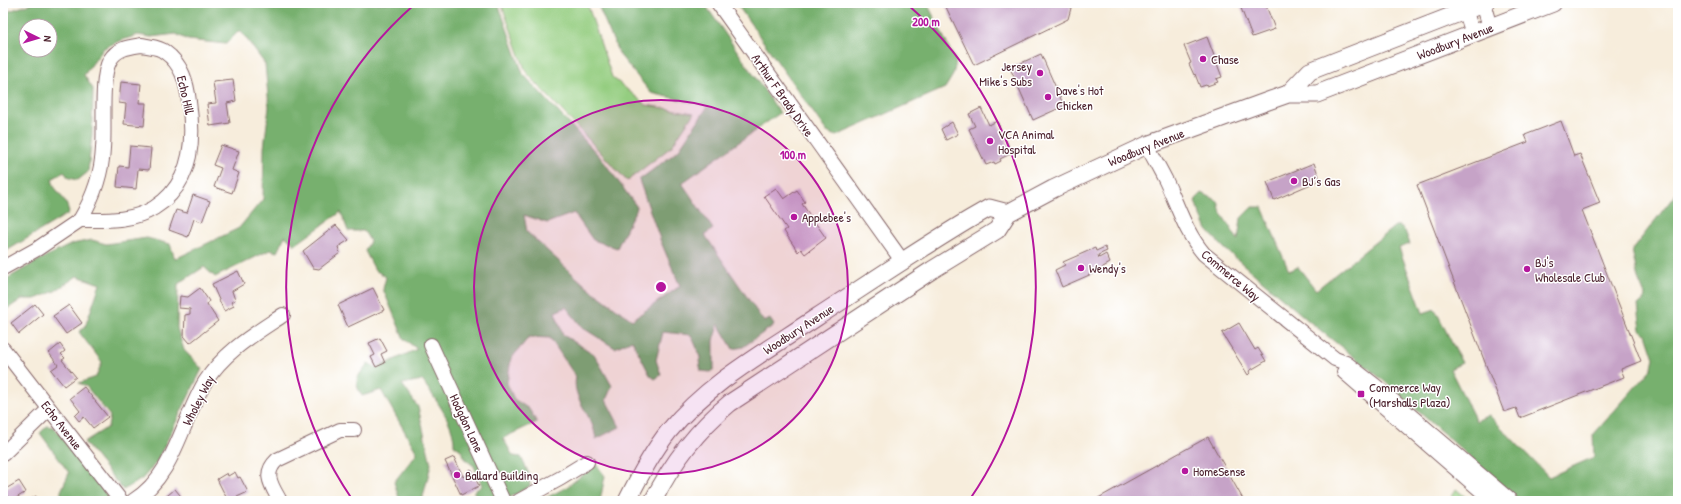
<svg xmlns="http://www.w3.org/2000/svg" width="1681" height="504" font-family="'Patrick Hand',sans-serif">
  <rect width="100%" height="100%" fill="#fff"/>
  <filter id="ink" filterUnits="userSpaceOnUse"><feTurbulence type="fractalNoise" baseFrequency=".025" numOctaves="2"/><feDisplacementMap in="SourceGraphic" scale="8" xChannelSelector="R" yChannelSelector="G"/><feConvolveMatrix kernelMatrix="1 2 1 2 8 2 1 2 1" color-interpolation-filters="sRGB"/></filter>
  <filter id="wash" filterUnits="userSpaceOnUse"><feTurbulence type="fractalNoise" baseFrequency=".012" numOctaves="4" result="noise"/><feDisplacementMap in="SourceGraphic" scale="16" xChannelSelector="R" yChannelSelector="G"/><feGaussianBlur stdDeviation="0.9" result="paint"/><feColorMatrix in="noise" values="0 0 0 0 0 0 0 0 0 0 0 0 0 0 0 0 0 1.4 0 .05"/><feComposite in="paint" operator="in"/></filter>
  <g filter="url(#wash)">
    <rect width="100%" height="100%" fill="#f7eddc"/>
    <path fill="#94cd80" stroke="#6f7656" d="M501,3H587L612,77L646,105L694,113L671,147L627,181L526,72Z
      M1456,489L1470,501H1450Z"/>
    <path fill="#77b06e" stroke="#60684c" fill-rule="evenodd" d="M33,3H498L523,74L601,158L637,207L617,248L593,240L574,213L547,223L524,215L527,232L587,287L632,320L680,286L661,242L639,180L678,151L708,106L651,93L619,54L597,3H704L780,113L682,183L713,229L705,235L764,322L770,319L774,325L743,347L733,349L718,324L714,341V369L710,372L701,371L699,361L701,357L691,335L663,332L656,360L661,375L655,379L650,375L632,340L615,348L583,328L566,307L555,312L563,335L594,354L612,386L606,400L620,427L596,439C595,434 594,428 592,424C585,408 572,394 576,377L550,338L529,337L511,359L507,383L514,399L529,409L537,422L503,438L513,456L521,457L529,474L530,486L504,501H485L473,492L482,486L474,466L466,460L461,450L454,445C455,423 434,398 422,380L402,384L418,407L431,464L422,501H400L394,482L417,453L381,390L362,396C352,380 358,377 368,363L377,368L417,349L404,339L383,289L386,277L375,270L365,251L370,241L364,231H348L341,212L295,245L285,236L277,252L270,250L215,277L204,267L178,284L177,328L184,350L202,369L156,463L142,479L123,490L84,442L108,427L110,416L86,386L79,383L96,377L102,362L79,332L85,327L100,284L77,276L55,291L35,299H22L3,312V281L41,259L72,244L92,240L106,244L147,238L170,244L175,259L239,228L263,199L264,148L269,107L265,64L240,30L226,44L188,40L176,34L151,37L138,35L119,41L104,48L84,75L93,89L92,135L88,172L78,180L69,178L64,172L52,179C55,194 67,197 69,213L3,253V13ZM26,26H50V50H26Z
      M736,3H927L956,62L953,75L945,88L836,136L827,132Z
      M1678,191V501H1520L1384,381L1310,322L1224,248L1207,230L1195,202L1196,199L1202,193L1218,201L1221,213L1238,240L1241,218L1252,207H1262L1289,271L1298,267L1316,290L1395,226H1399L1405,231L1410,244L1399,248L1423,313L1435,309L1462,363L1450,369L1476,421L1489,415L1549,477L1594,457L1593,435L1652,368L1654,358L1646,334L1641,330L1638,305L1646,298L1638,279L1632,250Z
      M47,426L54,427L112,501H61V491L69,473L40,433Z
      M596,464L605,476L600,501H540L567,487Z"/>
    <g id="blocks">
      <path fill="#c6a3c7" d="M944,3H1068L1071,8L1068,19L974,65Z
        M1239,3H1265L1275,29L1252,37Z
        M1207,37L1222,77L1216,79L1218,82L1207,86L1206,85L1200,87L1195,74L1194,75L1189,64L1191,63L1184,46Z
        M1041,54L1064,106L1033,120L1010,68Z
        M233,80L236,101L227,103L230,123L210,126L207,104L216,103L213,82Z
        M121,82L141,84L139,103H146L144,126L124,124L126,104L119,103Z
        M981,108L989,125L997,121L1012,153L1000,159L1001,161L995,164L994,162L986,165L969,129L975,126L969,114Z
        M1561,121L1574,156L1580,154L1600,203L1582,210L1641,361L1621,369L1624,377L1520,418L1516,408L1504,412L1417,185L1528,142L1525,135Z
        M952,122L958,134L946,140L941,129Z
        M221,145L239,151L232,170L239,173L232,193L214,187L221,168L213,165Z
        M130,146L151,148L149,170L138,169L136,189L117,187L119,166L128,167Z
        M1314,163L1320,180L1274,200L1267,182Z
        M776,188L784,199L797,190L805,202L802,204L826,238L805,254L801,249L798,252L784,231L787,229L764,196Z
        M193,195L210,201L202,222L194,219L188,237L169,230L176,210L187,213Z
        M336,225L349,240L338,247L340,253L319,269L313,268L303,251Z
        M1105,247L1107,251L1098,255L1099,258L1106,254L1110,263L1103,267V269L1062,287L1055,270L1065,265L1063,262L1095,248L1096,251Z
        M238,271L244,284L232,291L235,300L231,302L234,306L224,311L212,284Z
        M200,288L209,301L207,304L218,321L190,343L184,336L185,315L190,314V309L179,308L180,296L188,297Z
        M373,288L384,310L348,327L338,305Z
        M35,304L43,314L19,334L11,323Z
        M69,305L82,323L66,334L53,316Z
        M1239,323L1255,350L1258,348L1266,361L1249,371L1250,373L1248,375L1222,333Z
        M380,338L387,351L381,354L385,363L376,367L371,357L375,355L369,343Z
        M60,344L65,351L61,354L65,358L62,360L76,377L64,386L51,370L58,365L49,353Z
        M84,387L108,417L93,428L84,417L79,421L75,416L80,411L70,398Z
        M1208,437L1244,501H1093Z
        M454,457L463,477L468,474L467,472L471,469L479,486L461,495L445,461Z
        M235,472L238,478L240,477L248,492L228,501L217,479L227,473L228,476Z
        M19,481L26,492L16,498L18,501H10L4,490Z
        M175,489L185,501H161Z
        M36,496L39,501H27Z"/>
    </g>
  </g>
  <g filter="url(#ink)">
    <use href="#blocks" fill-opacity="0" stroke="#876769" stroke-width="1"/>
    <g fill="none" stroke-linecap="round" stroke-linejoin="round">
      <defs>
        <path id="minor" d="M718,3L903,262
          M1463,3L1473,34
          M1483,3L1490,27
          M142,45C149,47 159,47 165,52C182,64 187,83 189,102C195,142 191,185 154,208C131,222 105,220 80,220C93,198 102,173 103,148C105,126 100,78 110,60C117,48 129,47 142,45Z
          M1147,145C1153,157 1160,169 1166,181C1178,206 1185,232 1204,254L1335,359L1346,363L1377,387L1511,501
          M3,268L37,249L80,220
          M431,345L503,501
          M3,349L121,501
          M1344,372L1493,501
          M3,454L49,409
          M133,501C175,475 181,422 205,382C225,351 253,335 283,315
          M280,501C272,486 262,474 277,460L340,430H354
          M519,501L561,478L587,462"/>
        <path id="major" d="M1288,94L1310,71L1485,3
          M627,501C639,477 652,452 669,431C709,382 765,352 817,317C868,284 918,250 970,219L989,208L1008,213
          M653,501C672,463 697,430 730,403L932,270L997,230L1008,213L1053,189L1147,145L1268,101L1288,94H1317L1553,3"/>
      </defs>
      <use href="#minor" stroke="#876769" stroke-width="16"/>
      <use href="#major" stroke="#876769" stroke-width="19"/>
      <use href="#minor" stroke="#fff" stroke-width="14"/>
      <use href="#major" stroke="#fff" stroke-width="17"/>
    </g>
  </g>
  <circle cx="661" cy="287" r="187" fill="#b5179e" fill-opacity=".12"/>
  <g fill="none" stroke="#b5179e" stroke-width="2">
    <circle cx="661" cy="287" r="187"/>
    <path d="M352 499A375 375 0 0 1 415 4M907 4A375 375 0 0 1 970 499"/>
  </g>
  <g fill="#b5179e" stroke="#fff" stroke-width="1.5">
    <circle cx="1203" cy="59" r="4"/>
    <circle cx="1040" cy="73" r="4"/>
    <circle cx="1048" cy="97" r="4"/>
    <circle cx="990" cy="141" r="4"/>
    <circle cx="1294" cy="181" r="4"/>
    <circle cx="794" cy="217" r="4"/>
    <circle cx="1081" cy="268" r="4"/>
    <circle cx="1527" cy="269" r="4"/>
    <rect x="1357" y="390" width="8" height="8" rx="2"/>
    <circle cx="1185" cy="471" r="4"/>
    <circle cx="457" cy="475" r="4"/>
  </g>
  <g text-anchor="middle" stroke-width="3" stroke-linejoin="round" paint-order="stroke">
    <g font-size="13" fill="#4a1f2b" stroke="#fff">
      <text transform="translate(1455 41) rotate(-21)" y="5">Woodbury Avenue</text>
      <text transform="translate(186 95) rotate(77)" y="5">Echo Hill</text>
      <text transform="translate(783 95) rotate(55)" y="5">Arthur F Brady Drive</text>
      <text transform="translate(1146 147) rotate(-22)" y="5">Woodbury Avenue</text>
      <text transform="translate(1231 275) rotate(40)" y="5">Commerce Way</text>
      <text transform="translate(798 329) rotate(-33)" y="5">Woodbury Avenue</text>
      <text transform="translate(198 400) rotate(-63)" y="5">Wholey Way</text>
      <text transform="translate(467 423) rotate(65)" y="5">Hodgdon Lane</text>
      <text transform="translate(62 425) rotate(52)" y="5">Echo Avenue</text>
    </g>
    <g font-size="13" fill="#4a1f2b" stroke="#fff" text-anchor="start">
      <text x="1211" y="64">Chase</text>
      <text x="1032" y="71" text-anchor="end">Jersey<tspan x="1032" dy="15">Mike's Subs</tspan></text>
      <text x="1056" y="95">Dave's Hot<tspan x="1056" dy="15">Chicken</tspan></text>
      <text x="998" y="139">VCA Animal<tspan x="998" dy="15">Hospital</tspan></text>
      <text x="1302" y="186">BJ’s Gas</text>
      <text x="802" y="222">Applebee's</text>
      <text x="1535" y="267">BJ's<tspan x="1535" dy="15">Wholesale Club</tspan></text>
      <text x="1089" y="273">Wendy's</text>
      <text x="1369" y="392">Commerce Way<tspan x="1369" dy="15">(Marshalls Plaza)</tspan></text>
      <text x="1193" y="476">HomeSense</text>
      <text x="465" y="480">Ballard Building</text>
    </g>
  </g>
  <circle cx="661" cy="287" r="6" fill="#b5179e" stroke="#fff" stroke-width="2"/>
  <g font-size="12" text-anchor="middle" font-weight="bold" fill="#b5179e" stroke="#fff" stroke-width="3" stroke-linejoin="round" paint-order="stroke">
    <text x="926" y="26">200 m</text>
    <text x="793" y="159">100 m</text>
  </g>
  <rect width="1681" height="504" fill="none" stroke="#fff" stroke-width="16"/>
  <g transform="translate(38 38) rotate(95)"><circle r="19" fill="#ffffff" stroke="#b7a5aa"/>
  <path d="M0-3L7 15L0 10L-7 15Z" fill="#b5179e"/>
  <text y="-6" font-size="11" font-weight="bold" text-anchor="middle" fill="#4a1f2b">N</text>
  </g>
</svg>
